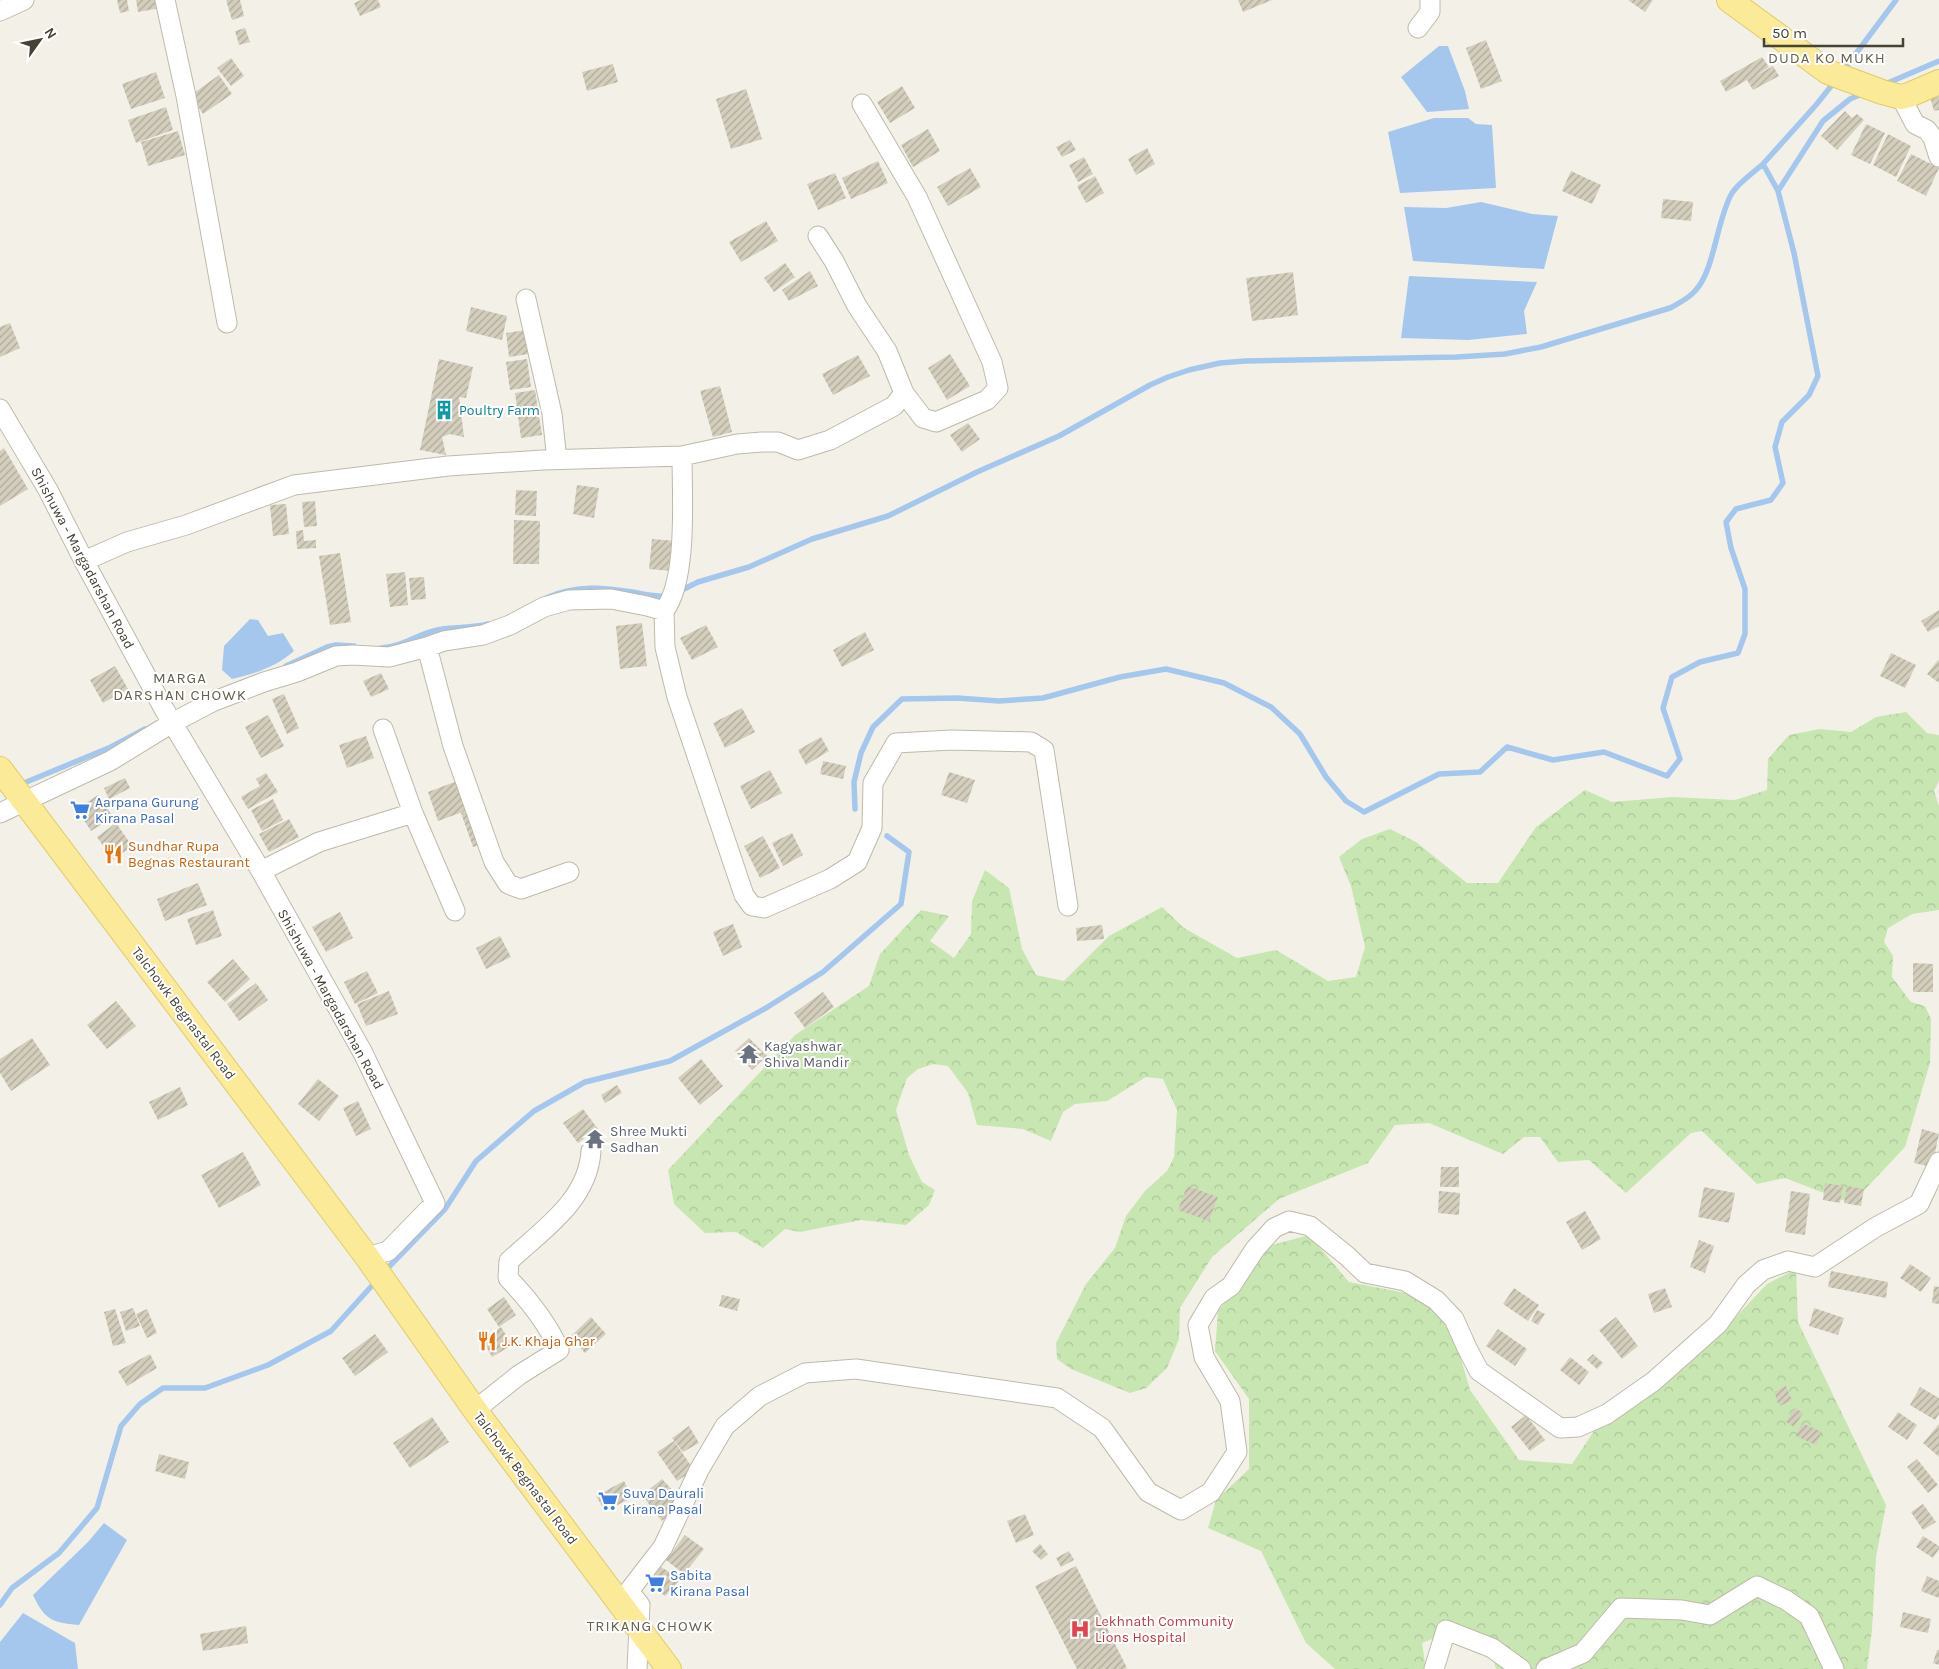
<svg xmlns="http://www.w3.org/2000/svg" width="1939" height="1669" font-family="Karla,sans-serif">
  <defs>
    <pattern id="forest-crowns" width="20" height="18" patternUnits="userSpaceOnUse" patternTransform="scale(1.25)"><rect width="20" height="18" fill="#c7e6b1"/><path d="M2 6a3 3 0 1 1 6 0M12 15a3 3 0 1 1 6 0" fill="none" stroke="#acc699"/></pattern>
    <pattern id="building-hatch" width="6" height="6" patternUnits="userSpaceOnUse" patternTransform="scale(1.25)"><rect width="6" height="6" fill="#d4cebd"/><path d="M-1 1l2-2M0 6l6-6M5 7l2-2" fill="none" stroke="#aea99a"/></pattern>
  </defs>
  <rect width="100%" height="100%" fill="#f3f1e7"/>
  <path fill="url(#forest-crowns)" d="M1906,712L1927,733L1939,735V781L1934,791L1939,806V910L1912,914L1888,928L1884,942L1893,956L1892,977L1911,1002L1925,1006L1931,1019L1930,1063L1905,1147L1857,1198L1842,1200L1785,1178L1757,1184L1702,1131L1691,1133L1626,1193L1589,1160L1558,1162L1540,1137H1524L1503,1154L1429,1123L1395,1125L1368,1163L1279,1199L1212,1257L1180,1308L1179,1339L1167,1368L1146,1388L1130,1393L1071,1369L1057,1359L1056,1343L1086,1284L1115,1248L1126,1216L1145,1191L1167,1171L1174,1157L1177,1110L1163,1079L1146,1077L1107,1101L1075,1104L1063,1112L1051,1141L1023,1129L977,1125L968,1093L948,1066L933,1064L918,1069L907,1078L896,1110L909,1155L922,1182L935,1190L929,1205L906,1225L861,1220L800,1232L785,1229L763,1248L736,1232L705,1233L674,1204L668,1170L795,1035L869,986L880,954L921,910L949,916L930,941L954,958L971,934L972,901L985,870L1009,888L1022,949L1036,975L1064,981L1109,936L1162,907L1184,928L1237,958L1276,950L1328,981L1356,977L1365,947L1351,886L1339,857L1362,839L1390,829L1416,842L1467,883H1498L1536,827L1585,790L1612,802L1673,797L1735,800L1767,790L1768,759L1789,735L1820,729L1851,732L1876,717Z
    M1309,1235L1349,1282L1421,1296L1453,1331L1470,1390L1519,1460L1572,1464L1600,1422L1715,1339L1767,1284L1796,1269L1798,1322L1886,1505L1876,1557L1872,1630L1867,1669H1496L1491,1652L1432,1639L1422,1643L1426,1669H1335L1306,1643L1261,1551L1208,1528L1216,1500L1249,1469V1399L1215,1351L1218,1311L1272,1245Z"/>
  <path fill="#a5c7ee" d="M1439,46H1448L1465,91L1469,109L1427,112L1401,77Z
    M1434,118H1468L1476,124L1492,125L1496,188L1400,193L1388,132Z
    M1481,202L1532,214L1558,216L1544,269L1413,261L1404,207L1446,208Z
    M1409,276L1537,282L1524,311L1527,334L1468,340L1401,338Z
    M250,619L258,620L268,636L283,633L294,651C276,667 254,674 232,679L222,670L224,646Z
    M104,1523L127,1540L79,1625C52,1623 44,1619 33,1595L88,1542Z
    M23,1613L75,1643L78,1669H0V1642Z"/>
  <g fill="none" stroke-linecap="round" stroke-linejoin="round">
    <path stroke="#a5c7ee" stroke-width="5.5" d="M1843,71L1896,0
      M1883,85L1939,61
      M1778,191L1763,164L1816,105L1836,80
      M678,592L698,582L749,567L812,539L888,516L977,472L1059,436L1150,385L1168,377L1189,370L1220,363L1245,361L1457,357L1505,354L1541,347L1670,308C1679,303 1688,299 1695,291C1715,270 1716,221 1732,193C1739,182 1753,173 1763,164
      M546,598C575,585 602,587 632,592C644,594 655,597 667,596
      M381,648C402,647 418,634 437,630C454,626 471,629 488,624
      M286,666L327,647L336,645L354,646
      M24,783L111,747L145,729
      M855,809L854,782L861,753L873,727L902,699L957,698L999,701L1043,698L1120,677L1166,669L1224,683L1271,707L1300,734L1326,777L1346,801L1364,812L1439,774L1480,772L1507,747L1553,760L1604,752L1667,776L1680,759L1663,708L1672,677L1700,662L1738,653L1745,634V589L1731,548L1726,522L1736,509L1771,500L1783,483L1775,447L1782,422L1809,395L1818,376L1794,253L1778,191L1823,121L1850,99L1864,93
      M383,1273L445,1209L476,1161L534,1111L585,1082L670,1061L766,1008L823,972L901,904L909,852L887,836
      M0,1605L12,1588L59,1553L97,1508L121,1426L140,1404L163,1388H205L268,1365L331,1331L377,1280"/>
  </g>
  <path fill="url(#building-hatch)" d="M117,0H127L129,11L120,13Z
    M136,0H160L161,8L138,12Z
    M226,0H240L244,16L232,20Z
    M361,0H378L381,7L360,16L354,3Z
    M1238,0H1272L1243,12Z
    M1628,0H1653L1645,12Z
    M245,28L250,42L239,45L235,31Z
    M1486,40L1502,81L1481,89L1466,48Z
    M1762,57L1769,67L1755,76L1773,66L1779,76L1753,90L1747,80L1726,92L1720,81Z
    M231,58L244,76L231,86L217,68Z
    M613,64L618,82L587,91L582,72Z
    M156,72L165,98L131,109L122,84Z
    M219,75L232,94L203,114L191,95Z
    M902,86L915,108L890,123L877,102Z
    M746,89L762,139L731,149L716,99Z
    M1939,90V110L1934,111L1929,93Z
    M166,107L173,130L136,143L128,120Z
    M1845,111L1852,118L1857,114L1864,120L1837,150L1821,136Z
    M1866,124L1885,133L1870,164L1851,155Z
    M928,129L940,151L913,167L901,145Z
    M178,131L185,155L148,166L141,142Z
    M1888,134L1911,146L1896,177L1873,165Z
    M1070,140L1076,150L1062,157L1056,147Z
    M1147,148L1155,164L1136,175L1128,159Z
    M1911,154L1939,168L1926,196L1897,181Z
    M1084,157L1093,174L1078,182L1069,165Z
    M878,161L888,183L851,199L842,178Z
    M970,168L981,187L948,206L937,187Z
    M1571,171L1601,185L1592,204L1562,191Z
    M835,173L846,198L818,210L807,184Z
    M1095,176L1104,193L1086,203L1077,186Z
    M1663,199L1693,202L1691,221L1661,218Z
    M766,221L778,241L741,262L729,242Z
    M785,263L795,277L774,292L764,278Z
    M810,271L818,286L789,301L782,290Z
    M1293,272L1298,315L1252,321L1246,278Z
    M471,307L507,316L502,340L466,331Z
    M10,323L20,348L0,357V327Z
    M525,330L528,354L509,357L506,333Z
    M950,354L970,386L947,400L928,368Z
    M858,355L870,376L833,395L822,374Z
    M439,359L473,367L466,398L459,397L464,437L450,434L442,437L446,455L420,450Z
    M527,359L531,387L510,390L506,362Z
    M720,386L732,432L713,437L700,391Z
    M535,390L542,435L521,438L515,393Z
    M968,423L980,439L962,452L950,435Z
    M4,448L28,489L0,506V451Z
    M577,485L599,488L594,518L573,514Z
    M516,490L537,491L536,516L515,515Z
    M315,501L317,526L304,527L302,502Z
    M286,504L289,534L273,536L270,505Z
    M514,520L540,521L539,564H513Z
    M303,530L304,541L316,540V548L297,549L296,531Z
    M652,539L676,541L672,571L649,569Z
    M340,553L351,622L330,625L319,556Z
    M405,572L408,605L390,607L386,574Z
    M424,577L426,599L411,600L409,578Z
    M1939,610V626L1928,632L1921,621Z
    M642,623L647,666L620,669L616,626Z
    M706,625L718,647L692,660L680,638Z
    M865,632L874,650L842,667L833,650Z
    M1891,653L1916,665L1905,688L1880,676Z
    M1938,660L1939,661V683L1927,674Z
    M115,666L128,689L103,703L90,680Z
    M381,673L389,689L371,697L363,681Z
    M284,694L299,728L287,734L272,699Z
    M742,708L755,732L725,748L713,723Z
    M268,715L284,746L261,758L245,727Z
    M366,736L374,758L347,768L339,745Z
    M821,737L829,751L806,765L798,750Z
    M823,761L846,766L843,779L820,774Z
    M770,770L782,793L751,809L740,786Z
    M949,772L975,780L967,803L941,795Z
    M266,773L278,792L248,809L241,797L260,786L256,779Z
    M125,778L130,788L109,799L104,788Z
    M457,781L468,810L438,821L428,792Z
    M98,795L113,817L91,831L77,809Z
    M273,799L283,820L262,831L251,810Z
    M473,809L485,843L473,847L461,813Z
    M289,819L299,837L269,852L259,834Z
    M116,823L132,846L113,860L97,837Z
    M792,833L803,855L783,866L772,843Z
    M763,836L780,868L760,878L744,846Z
    M198,883L207,905L165,921L157,899Z
    M213,910L222,936L196,945L187,919Z
    M340,912L353,938L326,952L312,927Z
    M733,924L742,947L723,956L713,932Z
    M1102,925L1104,939L1077,941L1076,928Z
    M500,936L511,957L486,969L476,948Z
    M233,959L250,979L225,1002L207,982Z
    M1913,963L1933,964V992H1913Z
    M367,971L378,993L355,1004L344,982Z
    M256,983L268,1000L239,1021L227,1004Z
    M389,991L398,1014L366,1026L357,1004Z
    M823,992L834,1007L805,1028L794,1013Z
    M116,1001L136,1026L107,1049L87,1025Z
    M32,1038L50,1065L11,1091L0,1073V1059Z
    M749,1038L767,1056L752,1070L735,1051Z
    M701,1059L723,1086L700,1105L678,1078Z
    M318,1079L339,1096L319,1121L298,1104Z
    M617,1085L622,1093L605,1103L601,1095Z
    M180,1087L188,1105L158,1120L149,1102Z
    M358,1101L371,1129L356,1136L343,1108Z
    M583,1109L598,1129L578,1143L563,1123Z
    M1922,1129L1939,1134L1932,1167L1914,1163Z
    M243,1152L261,1185L219,1208L201,1175Z
    M1441,1167H1459V1187H1440Z
    M1825,1183L1843,1186L1840,1203L1823,1200Z
    M1187,1186L1218,1197L1209,1221L1178,1210Z
    M1847,1186L1864,1189L1861,1206L1844,1203Z
    M1704,1187L1735,1193L1729,1223L1698,1217Z
    M1439,1191L1460,1193L1459,1215L1438,1213Z
    M1791,1191L1810,1194L1805,1235L1785,1232Z
    M1585,1211L1601,1239L1582,1250L1566,1222Z
    M1699,1240L1714,1246L1705,1273L1690,1267Z
    M1910,1264L1931,1278L1921,1292L1900,1278Z
    M1831,1271L1888,1282L1886,1298L1828,1287Z
    M1934,1286L1939,1287V1304L1932,1303Z
    M1514,1288L1539,1305L1528,1321L1503,1304Z
    M1665,1288L1672,1307L1654,1313L1648,1294Z
    M722,1295L740,1299L737,1311L719,1306Z
    M504,1297L516,1315L499,1327L487,1309Z
    M133,1308L140,1326L126,1331L120,1312Z
    M1814,1308L1844,1318L1838,1335L1809,1326Z
    M115,1309L126,1343L113,1346L104,1312Z
    M147,1309L157,1333L147,1338L136,1314Z
    M1537,1310L1545,1314L1538,1325L1531,1321Z
    M591,1317L606,1334L585,1353L570,1337Z
    M1616,1317L1638,1346L1622,1359L1599,1330Z
    M501,1327L512,1345L492,1357L482,1339Z
    M1498,1329L1527,1349L1515,1366L1486,1346Z
    M375,1334L388,1352L355,1376L342,1358Z
    M150,1354L157,1368L127,1386L118,1371Z
    M1593,1354L1603,1363L1597,1369L1587,1360Z
    M1570,1357L1589,1372L1579,1385L1560,1370Z
    M1786,1386L1792,1400L1780,1406L1774,1392Z
    M1920,1387L1939,1398V1414L1935,1420L1910,1405Z
    M1795,1408L1803,1413L1794,1427L1786,1422Z
    M1898,1412L1917,1425L1907,1440L1888,1427Z
    M1526,1415L1545,1440L1530,1451L1511,1427Z
    M432,1417L449,1442L410,1468L393,1443Z
    M1802,1423L1822,1432L1816,1445L1796,1436Z
    M1939,1424V1457L1923,1443Z
    M689,1426L699,1443L683,1452L672,1438Z
    M674,1441L694,1470L677,1481L657,1452Z
    M159,1454L189,1462L185,1479L155,1471Z
    M1917,1459L1938,1485L1928,1493L1907,1467Z
    M662,1479L675,1493L673,1511L662,1521L642,1495Z
    M624,1481L632,1498L605,1511L596,1496Z
    M1923,1504L1936,1522L1923,1530L1911,1512Z
    M1025,1514L1034,1535L1016,1543L1007,1521Z
    M685,1535L704,1549L684,1574L666,1560Z
    M1923,1536L1939,1546V1549L1933,1558L1916,1547Z
    M1040,1544L1048,1554L1041,1560L1032,1551Z
    M1069,1551L1074,1560L1061,1567L1056,1558Z
    M1076,1566L1127,1668L1125,1669H1077L1035,1586Z
    M661,1567L681,1579L665,1596L647,1581Z
    M1927,1576L1939,1581V1598L1921,1591Z
    M1903,1612L1931,1619L1928,1633L1900,1627Z
    M246,1626L248,1643L203,1651L200,1634Z
    M1937,1650H1939V1665L1933,1663Z"/>
  <g fill="none" stroke-linecap="round" stroke-linejoin="round">
    <defs>
      <path id="minor" d="M165,0L186,96L227,323
        M0,11L24,0
        M1418,28L1430,12V0
        M1901,97L1915,124L1927,130L1933,138L1939,157
        M818,236L834,261L857,306L887,351L904,393L923,418L936,422L987,400L998,388L992,362L917,197L862,104
        M526,299L552,414L557,460
        M0,409L48,490L84,561L164,709L261,871L363,1053L435,1203L388,1251L367,1257
        M682,456C682,496 688,580 664,611L665,647L677,697L744,895L752,906L764,908L830,879L857,862L872,828L873,783L896,743L952,740L1031,742L1044,750L1068,906
        M84,561L127,542L186,525L294,485L448,466L543,460L682,456L737,444L762,442H778L798,450L830,440L894,406L904,393
        M427,647L453,746L494,862L508,884L521,889L569,872
        M383,729L413,813L455,911
        M0,813L110,761L172,723L212,702L264,682L297,672L336,656L353,655L389,657L427,647L444,641L483,635L510,625L544,607L569,600L611,599L647,606L664,611
        M261,871L319,842L413,813
        M475,1410L519,1375L559,1350C548,1323 528,1299 508,1278L509,1261C542,1230 588,1201 591,1151
        M637,1669L640,1605L629,1591L663,1547L699,1470L725,1426L760,1396L805,1373L856,1369L1057,1398L1102,1428L1148,1492L1181,1510L1211,1492L1237,1452L1230,1401L1204,1357L1198,1325L1214,1298L1231,1286L1255,1249L1274,1228L1289,1221L1310,1226L1347,1256L1365,1273L1405,1281L1436,1300L1454,1319L1467,1348L1479,1371L1560,1428L1578,1427L1607,1414L1654,1381L1718,1324L1746,1285L1763,1270L1788,1261L1815,1267L1876,1227L1919,1204L1939,1162
        M1434,1669L1446,1630L1492,1648L1521,1669
        M1546,1669L1583,1653L1621,1608L1682,1610L1710,1615L1757,1586L1786,1600L1809,1616L1834,1669"/>
      <path id="major" d="M1729,0L1828,72L1882,92L1901,97L1909,95L1939,82
        M0,769L367,1257L475,1410L669,1669"/>
    </defs>
    <use href="#minor" stroke="#bebaaa" stroke-width="21"/>
    <use href="#major" stroke="#e0cb68" stroke-width="26"/>
    <use href="#minor" stroke="#fff" stroke-width="19"/>
    <use href="#major" stroke="#fbeb98" stroke-width="24"/>
  </g>
  <defs>
    <symbol id="building-bare" viewBox="-9 -9 18 18"><path d="M-4-6H4V6H1V3H-1V6H-4ZM-2.5-4.3h1.7v1.8h-1.7ZM.8-4.3h1.7v1.8H.8ZM-2.5-1h1.7V.8h-1.7ZM.8-1h1.7V.8H.8Z" fill="#0f9aa8" stroke="#fff" stroke-width="2.5" paint-order="stroke"/></symbol>
    <symbol id="supermarket-bare" viewBox="-9 -9 18 18"><path d="M-6-5.5h2.5l.6 2H6L4.5 2H-2.5L-4.4-4H-6ZM-1.5 3.2a1.3 1.3 0 1 0 .1 0ZM3 3.2a1.3 1.3 0 1 0 .1 0Z" fill="#3f7fe0" stroke="#fff" stroke-width="2.5" paint-order="stroke"/></symbol>
    <symbol id="restaurant-bare" viewBox="-9 -9 18 18"><path d="M-5-6h1v4h1v-4h1v4h1v-4h1v5L-1.5 .5V6h-2V.5L-5-1ZM5-6V6H3V1.5H1.5Q1.5-4 5-6Z" fill="#e8710a" stroke="#fff" stroke-width="2.5" paint-order="stroke"/></symbol>
    <symbol id="temple-bare" viewBox="-9 -9 18 18"><path d="M0-6L5-2H3V0L6.5 2.5H4V6H1.5V3h-3V6H-4V2.5H-6.5L-3 0V-2H-5Z" fill="#6b7280" stroke="#fff" stroke-width="2.5" paint-order="stroke"/></symbol>
    <symbol id="hospital-bare" viewBox="-9 -9 18 18"><path d="M-5-5h3v3.5h4V-5h3V5h-3V1.5h-4V5h-3Z" fill="#e0444e" stroke="#fff" stroke-width="2.5" paint-order="stroke"/></symbol>
  </defs>
  <g fill-rule="evenodd">
    <use href="#building-bare" x="430" y="396" width="28" height="28"/>
    <use href="#supermarket-bare" x="66" y="796" width="28" height="28"/>
    <use href="#restaurant-bare" x="99" y="840" width="28" height="28"/>
    <use href="#temple-bare" x="735" y="1040" width="28" height="28"/>
    <use href="#temple-bare" x="581" y="1125" width="28" height="28"/>
    <use href="#restaurant-bare" x="473" y="1327" width="28" height="28"/>
    <use href="#supermarket-bare" x="594" y="1487" width="28" height="28"/>
    <use href="#supermarket-bare" x="641" y="1569" width="28" height="28"/>
    <use href="#hospital-bare" x="1066" y="1615" width="28" height="28"/>
  </g>
  <g text-anchor="middle" stroke-width="4" stroke-linejoin="round" paint-order="stroke">
    <g font-size="14" fill="#0d838f" stroke="#fff" text-anchor="start">
      <text x="459" y="415">Poultry Farm</text>
    </g>
    <g font-size="14" fill="#464236" stroke="#fff">
      <text transform="translate(83 558) rotate(62)" y="5">Shishuwa - Margadarshan Road</text>
      <text transform="translate(331 999) rotate(61)" y="5">Shishuwa - Margadarshan Road</text>
      <text transform="translate(184 1013) rotate(53)" y="5">Talchowk Begnastal Road</text>
      <text transform="translate(526 1478) rotate(53)" y="5">Talchowk Begnastal Road</text>
    </g>
    <g font-size="14" fill="#366cbe" stroke="#fff" text-anchor="start">
      <text x="95" y="807">Aarpana Gurung<tspan x="95" dy="16">Kirana Pasal</tspan></text>
      <text x="623" y="1498">Suva Daurali<tspan x="623" dy="16">Kirana Pasal</tspan></text>
      <text x="670" y="1580">Sabita<tspan x="670" dy="16">Kirana Pasal</tspan></text>
    </g>
    <g font-size="14" fill="#c56008" stroke="#fff" text-anchor="start">
      <text x="128" y="851">Sundhar Rupa<tspan x="128" dy="16">Begnas Restaurant</tspan></text>
      <text x="502" y="1346">J.K. Khaja Ghar</text>
    </g>
    <g font-size="14" fill="#5b616d" stroke="#fff" text-anchor="start">
      <text x="764" y="1051">Kagyashwar<tspan x="764" dy="16">Shiva Mandir</tspan></text>
      <text x="610" y="1136">Shree Mukti<tspan x="610" dy="16">Sadhan</tspan></text>
    </g>
    <g font-size="14" fill="#be3a42" stroke="#fff" text-anchor="start">
      <text x="1095" y="1626">Lekhnath Community<tspan x="1095" dy="16">Lions Hospital</tspan></text>
    </g>
    <g font-size="15" letter-spacing="1" fill="#68614e" stroke="#fff">
      <text x="1827" y="63">DUDA KO MUKH</text>
      <text x="180" y="683">MARGA<tspan x="180" dy="17">DARSHAN CHOWK</tspan></text>
      <text x="650" y="1631">TRIKANG CHOWK</text>
    </g>
  </g>
  <g transform="translate(40 40) rotate(57)" stroke="#ffffff" stroke-width="4" paint-order="stroke">
  <path d="M0-4L9 19L0 12L-9 19Z" fill="#464236"/>
  <text y="-8" font-size="14" font-weight="bold" text-anchor="middle" fill="#464236">N</text>
  </g>
  <path d="M1764 38v8h139v-8" fill="none" stroke="#464236" stroke-width="2.5"/>
  <text x="1772" y="38" font-size="15" fill="#464236" stroke="#ffffff" stroke-width="4" paint-order="stroke">50 m</text>
</svg>
